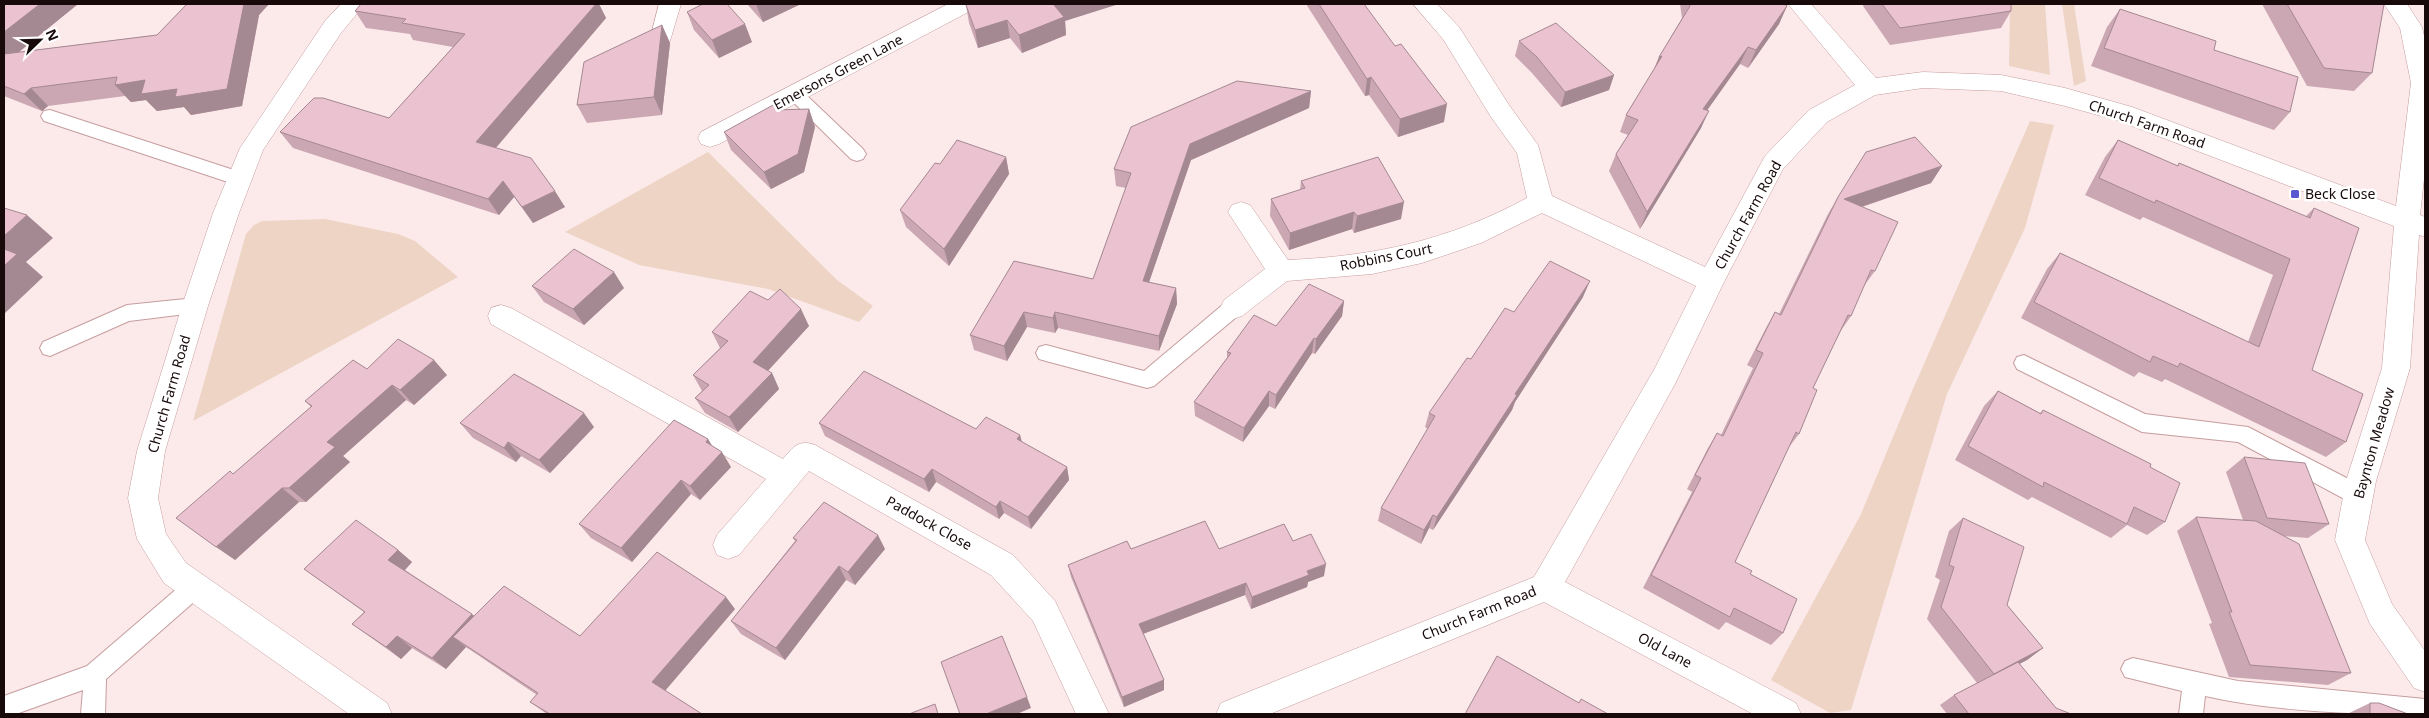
<svg xmlns="http://www.w3.org/2000/svg" width="2429" height="718" font-family="'Noto Sans',sans-serif">
  <rect width="100%" height="100%" fill="#fceaeb"/>
  <path fill="#edd4c5" d="M2010,4H2045L2050,75L2009,66Z
    M2062,4H2074L2086,81L2074,86Z
    M2030,121L2054,125L2025,228L1947,394L1851,710L1830,713L1771,680L1861,514L1913,389Z
    M708,152L837,280L873,306L859,322L768,289L639,265L565,232Z
    M325,219L398,234L415,241L458,277L193,421L246,234L254,225L262,221Z"/>
  <g fill="none" stroke-linecap="round" stroke-linejoin="round">
    <defs>
      <path id="service" d="M796,89L802,91L863,149L866,154L863,159L857,161L851,159L790,99L787,95L790,91Z
        M50,110L246,174L249,179L246,184L240,186L44,121L41,116L44,111Z
        M195,298L202,300L205,306L202,312L129,321L50,356L43,354L40,348L43,342L127,305Z
        M1233,300L1240,302L1243,308L1240,314L1154,386L1147,388L1046,361L1039,359L1036,353L1039,347L1046,345L1144,371L1226,302Z
        M2024,355L2145,414L2248,427L2366,488L2369,495L2366,502L2358,504L2350,502L2238,442L2142,432L2017,369L2014,363L2017,357Z
        M195,577L203,580L206,587L203,594L106,679L105,714H81L83,690L16,714H4V696L87,666L187,580Z
        M2133,658L2238,681L2425,699V714C2352,714 2277,712 2205,696L2203,714H2179L2182,691L2125,677L2121,669L2125,661Z"/>
      <path id="minor" d="M341,4H365L341,33L263,150L239,213L208,306L165,451L158,498L166,534L186,563L387,703L392,714H349L164,583L137,539L128,498L137,451L182,306L213,213L240,148L325,21Z
        M659,4H681L670,41L662,43L654,41L651,35Z
        M948,4H977L974,9L719,144L710,147L701,144L698,138L701,132Z
        M1413,4H1437L1459,27L1509,105L1538,145L1552,196L1705,267L1765,156L1809,110L1855,85L1788,4H1811L1876,78L1923,72L2001,75L2065,88L2132,107L2396,206L2411,83L2400,28L2384,4H2407L2422,27L2425,40V170L2420,215L2425,217V237L2419,235L2410,368L2376,481L2365,540L2392,604L2425,651V692L2414,688L2370,624L2335,540L2346,481L2382,368L2394,226L2116,120L2065,106L2001,91L1923,88L1875,95L1827,122L1783,169L1724,282L1675,384L1565,582L1796,703L1801,714H1753L1544,602L1270,714H1216L1221,703L1534,577L1655,368L1696,286L1542,213L1481,243L1422,263L1372,274L1287,281L1242,316L1233,319L1224,316L1220,308L1224,300L1265,269L1228,212L1232,205L1241,202L1250,205L1288,260C1377,256 1449,240 1527,198L1517,153L1491,117L1443,39Z
        M501,305L511,308L783,459C793,447 799,439 815,445L1013,555L1055,601L1109,714H1076L1033,621L991,575L809,471L739,555L728,559L717,555L713,545L717,535L766,479L491,324L488,316L491,308Z"/>
    </defs>
    <use href="#service" stroke="#c69d9e" stroke-width="2"/>
    <use href="#minor" stroke="#c69d9e" stroke-width="1"/>
    <use href="#service" fill="#fff" fill-rule="evenodd"/>
    <use href="#minor" fill="#fff" fill-rule="evenodd"/>
  </g>
  <path fill="#caa7b3" d="M4,4H78L19,52L157,35L187,4H269L259,15L242,106L191,115L184,107L157,111L146,100L131,102L125,96L48,106L42,111L4,96Z
    M361,4H599L606,18L496,148L565,207L533,223L514,197L499,215L293,148L280,132L389,118L453,47L413,40L410,34L366,28L355,11Z
    M747,4H801L763,22Z
    M1306,4H1364L1444,122L1398,137L1369,95L1365,96Z
    M1680,4H1784L1787,6L1779,24L1748,68L1740,64L1707,110L1701,128L1640,229L1609,171L1616,154L1628,135L1620,132L1626,115L1654,69L1659,57L1682,18Z
    M1864,4H2011V11L2001,28L1890,45L1863,6Z
    M2262,4H2384L2372,73L2354,91L2307,86Z
    M966,5L1065,21L1066,35L1022,53L1010,38L978,48L969,23Z
    M2120,9L2214,50L2290,112L2274,130L2091,66L2107,27Z
    M687,12L752,42L719,58L694,30Z
    M662,25L670,43L662,115L587,123L577,105Z
    M1519,41L1614,75L1609,90L1561,107L1532,73L1515,56Z
    M1311,91L1309,108L1191,160L1149,282L1176,288L1177,304L1159,351L1058,328L1055,333L1027,327L1007,361L974,350L970,335L1093,279L1126,188L1116,186L1114,169Z
    M809,109L815,127L804,172L771,189L731,150L724,132L777,110Z
    M2118,140L2177,166L2179,163L2305,217L2314,208L2312,370L2346,442L2326,457L2165,379L2162,382L2139,372L2134,377L2021,318L2047,269L2060,253L2248,342L2273,275L2143,217L2140,220L2085,195L2105,157Z
    M1006,157L1009,174L949,266L906,227L900,210L940,164Z
    M1942,166L1931,183L1862,207L1875,271L1863,287L1851,316L1840,332L1813,388L1799,434L1789,447L1735,562L1750,574L1783,633L1771,645L1726,622L1719,630L1643,588L1692,492L1687,489L1708,448L1717,433L1721,435L1753,368L1747,365L1766,328L1775,312L1779,314L1828,214L1838,197Z
    M1301,181L1401,219L1354,233L1352,229L1289,250L1270,216L1271,199L1300,190Z
    M532,286L624,288L584,325L544,302Z
    M1583,297L1515,402L1512,410L1433,530L1429,528L1421,544L1378,521L1381,508L1428,429L1425,427L1429,413L1471,359Z
    M768,300L809,326L768,371L772,373L779,389L738,432L705,413L695,398L702,391L693,375L720,348L712,332Z
    M1344,301L1342,316L1315,354L1312,353L1275,409L1269,406L1243,442L1195,416L1194,402L1227,358V352L1276,326Z
    M447,375L414,405L406,400L343,456L350,462L306,502H299L235,560L233,474L311,407L305,401Z
    M1998,391L2040,413L2043,410L2150,467L2165,522L2147,535L2127,525L2111,538L2032,497L2028,500L1955,460L1984,406Z
    M460,423L594,427L550,473L521,456L516,462L473,438Z
    M819,423L976,429L1020,435L1022,442L1067,467L1069,480L1031,529L1004,513L999,519L936,482L929,492L825,436Z
    M708,439L712,446L731,467L700,500L691,494L632,562L591,538L579,524Z
    M2244,457L2329,524L2308,538L2283,536L2351,673L2328,685L2229,677L2209,624L2212,623L2177,531L2196,517L2243,520L2226,472Z
    M1963,518L2007,605L2043,648L2027,660L2019,664L2056,708L2071,714H1947L1940,705L1954,695L1977,683L1927,619L1940,580L1935,577L1949,531Z
    M793,538L885,549L855,585L846,580L785,660L741,634L731,621L795,541Z
    M1293,541L1324,576L1308,582L1307,587L1251,609L1245,595L1143,634L1164,680V690L1124,707L1071,577L1068,565Z
    M398,550L412,562L405,570L474,616L580,636L735,609L665,691L702,714H547L530,702L537,695L466,647L446,669L412,648L401,659L352,624L364,612L304,569Z
    M2370,703L2408,714H2347Z"/>
  <path fill="#a48892" d="M40,4H78L4,64V32Z
    M244,4H269L259,15L242,106L191,115L184,107L157,111L146,100L131,102L115,85L145,80L177,89Z
    M596,4H599L606,18L487,158L476,142Z
    M756,4H801L763,22Z
    M1059,4H1119L1065,21L1066,35L1022,53L1019,35L1054,5Z
    M1787,6L1779,24L1748,68L1756,50Z
    M1007,20L1010,38L978,48L975,30Z
    M745,24L752,42L719,58L712,40Z
    M662,25L670,43L662,115L654,97Z
    M1748,47L1740,64L1696,126L1703,109Z
    M1662,56L1652,75L1659,57Z
    M1614,75L1609,90L1561,107L1565,92Z
    M1371,77L1369,95L1365,96L1367,79Z
    M31,88L48,106L42,111L24,94Z
    M1311,91L1309,108L1191,160L1144,297L1143,281L1190,144Z
    M1447,104L1444,122L1398,137L1400,119Z
    M809,109L815,127L804,172L771,189L764,172Z
    M1709,111L1701,128L1640,229L1647,212Z
    M1006,157L1009,174L949,266L944,249Z
    M1942,166L1931,183L1834,216L1844,199Z
    M503,181L514,197L499,215L488,199Z
    M555,191L565,207L533,223L522,207Z
    M1404,202L1401,219L1354,233L1357,216Z
    M1354,212L1352,229L1289,250L1290,233Z
    M27,215L53,238L26,262L43,277L4,314V236Z
    M614,272L624,288L584,325L573,309Z
    M1590,281L1583,297L1515,402L1512,410L1433,530L1437,517L1515,394Z
    M1176,288L1177,304L1159,351V336Z
    M1344,301L1342,316L1315,354L1316,339Z
    M801,309L809,326L761,378L753,362Z
    M1024,312L1027,327L1007,361L1004,346Z
    M1055,312L1058,328L1055,333L1053,318Z
    M1314,338L1312,353L1275,409L1276,395Z
    M434,360L447,375L414,405L400,390Z
    M772,373L779,389L738,432L729,417Z
    M392,385L406,400L343,456L350,462L306,502L289,488L327,442Z
    M1269,391V406L1243,442L1244,428Z
    M584,413L594,427L550,473L539,460Z
    M1020,435L1023,448L1017,439Z
    M708,439L717,454L706,442Z
    M508,442L521,456L516,462L504,448Z
    M722,452L731,467L700,500L690,486Z
    M1067,467L1069,480L1031,529L1028,517Z
    M932,469L936,482L929,492L924,479Z
    M681,480L691,494L632,562L621,548Z
    M282,488L299,502L235,560L216,547Z
    M1000,501L1004,513L999,519L996,507Z
    M1433,515L1429,528L1421,544L1424,530Z
    M878,535L885,549L855,585L848,572Z
    M398,550L412,562L403,572L388,560Z
    M1326,564L1324,576L1308,582L1307,587L1251,609L1252,597L1307,571Z
    M839,566L846,580L785,660L776,648Z
    M1246,583L1245,595L1140,635L1139,624Z
    M726,597L735,609L663,693L652,682Z
    M472,614L485,626L453,637L466,647L446,669L432,658Z
    M397,636L412,648L401,659L386,647Z
    M2043,648L2027,660L1979,685L1994,674Z
    M1164,680V690L1124,707L1122,697Z
    M1027,697L1031,708L1017,714H986Z"/>
  <path fill="#ebc2d0" stroke="#a48892" d="M4,4H40L4,32Z
    M187,4H244L227,89L175,97L177,89L141,94L145,80L115,85L117,77L31,88L24,94L4,86V54L157,35Z
    M361,4H596L476,142L531,158L555,191L522,207L503,181L488,199L280,132L314,98H323L389,118L465,34L402,23L406,19L355,11Z
    M703,4H727L745,24L712,40L687,12Z
    M968,4H1059L1054,5L1064,17L1019,35L1007,20L975,30L966,5Z
    M1319,4H1364L1395,46L1401,44L1447,104L1400,119L1371,77L1367,79Z
    M1689,4H1784L1787,6L1756,50L1748,47L1703,109L1709,111L1647,212L1616,154L1638,120L1626,115L1662,56L1659,57L1690,6Z
    M1882,4H2011V11L1900,28Z
    M2287,4H2384L2372,73L2324,68Z
    M2120,9L2216,41L2214,50L2298,77L2290,112L2104,48Z
    M1556,23L1614,75L1565,92L1537,57L1519,41Z
    M662,25L654,97L577,105L584,62Z
    M1237,81L1311,91L1190,144L1143,281L1176,288L1159,336L1055,312L1053,318L1024,312L1004,346L970,335L1014,261L1093,279L1131,173L1114,169L1131,127Z
    M773,105L777,110L809,109L798,154L764,172L724,132Z
    M1915,137L1942,166L1844,199L1898,222L1875,271L1871,270L1851,316L1848,315L1813,388L1817,390L1799,434L1796,432L1735,562L1752,571L1750,574L1797,599L1783,633L1734,608L1730,617L1651,575L1701,478L1695,475L1717,433L1723,436L1763,353L1756,350L1775,312L1781,315L1838,197L1866,152Z
    M957,140L1006,157L944,249L900,210L935,163L940,164Z
    M2118,140L2178,166L2179,163L2310,218L2314,208L2359,228L2312,370L2363,394L2346,442L2180,363L2178,367L2153,356L2150,362L2034,302L2060,253L2259,347L2290,259L2156,200L2155,203L2099,178Z
    M1378,157L1404,202L1357,216L1354,212L1290,233L1271,199L1305,188L1301,181Z
    M4,208L27,215L4,236Z
    M4,249L17,254L4,266Z
    M574,249L614,272L573,309L532,286Z
    M1550,261L1590,281L1515,394L1517,395L1437,517L1433,515L1424,530L1381,508L1435,416L1429,413L1467,358L1471,359L1505,308L1514,312Z
    M1309,284L1344,301L1316,339L1314,338L1276,395L1269,391L1244,428L1194,402L1231,353L1227,352L1254,315L1276,326Z
    M780,289L801,309L753,362L772,373L729,417L695,398L709,385L693,375L728,341L712,332L750,291L768,300Z
    M398,339L434,360L400,390L392,385L327,442L335,447L289,488H282L216,547L176,518L230,471L233,474L312,406L305,401L353,360L367,369Z
    M864,371L976,429L986,417L1020,435L1017,439L1067,467L1028,517L1000,501L996,507L932,469L924,479L819,423Z
    M514,374L584,413L539,460L508,442L504,448L460,423Z
    M1998,391L2041,414L2043,410L2151,464L2150,467L2180,483L2165,522L2134,507L2127,524L2044,482L2043,487L1968,446Z
    M674,420L708,439L706,442L722,452L690,486L681,480L621,548L579,524Z
    M2244,457L2305,463L2329,524L2267,518Z
    M824,502L878,535L848,572L839,566L776,648L731,621L797,540L793,538Z
    M2196,517L2256,521L2299,544L2351,673L2250,665L2229,612H2232Z
    M1963,518L2024,547L2007,605L2043,648L1994,674L1941,607L1954,567L1949,565Z
    M356,520L398,550L388,560L472,614L432,658L397,636L386,647L352,624L365,612L304,569Z
    M1205,521L1219,549L1284,524L1293,541L1311,534L1326,564L1307,571L1309,575L1252,597L1246,583L1139,624L1164,680L1122,697L1068,565L1127,541L1131,549Z
    M657,552L726,597L652,682L702,714H550L530,702L538,693L453,637L504,586L580,636Z
    M1002,636L1027,697L986,714H960L941,662Z
    M1497,656L1579,703L1581,699L1608,714H1465Z
    M2018,662L2056,708L2071,714H1969L1954,695Z
    M2370,703H2379L2408,714H2370Z
    M935,704L938,714H909Z"/>
  <rect fill="#5958d0" stroke="#fff" stroke-width="2" x="2290" y="189" width="10" height="10" rx="2.5"/>
  <g text-anchor="middle" stroke-width="5" stroke-linejoin="round" paint-order="stroke">
    <g font-size="14" fill="#180a0b" stroke="#fff">
      <text transform="translate(838 72) rotate(-28)" y="5">Emersons Green Lane</text>
      <text transform="translate(2147 124) rotate(19)" y="5">Church Farm Road</text>
      <text transform="translate(1748 215) rotate(-61)" y="5">Church Farm Road</text>
      <text transform="translate(1386 257) rotate(-11)" y="5">Robbins Court</text>
      <text transform="translate(169 394) rotate(-74)" y="5">Church Farm Road</text>
      <text transform="translate(2374 443) rotate(-74)" y="5">Baynton Meadow</text>
      <text transform="translate(929 523) rotate(29)" y="5">Paddock Close</text>
      <text transform="translate(1479 613) rotate(-22)" y="5">Church Farm Road</text>
      <text transform="translate(1665 650) rotate(28)" y="5">Old Lane</text>
    </g>
    <g font-size="14" fill="#180a0b" stroke="#fff" text-anchor="start">
      <text x="2305" y="199">Beck Close</text>
    </g>
  </g>
  <rect width="2429" height="718" fill="none" stroke="#180a0b" stroke-width="10"/>
  <g transform="translate(40 40) rotate(67)" stroke="#ffffff" stroke-width="4" paint-order="stroke">
  <path d="M0-4L9 19L0 12L-9 19Z" fill="#180a0b"/>
  <text y="-8" font-size="14" font-weight="bold" text-anchor="middle" fill="#180a0b">N</text>
  </g>
</svg>
